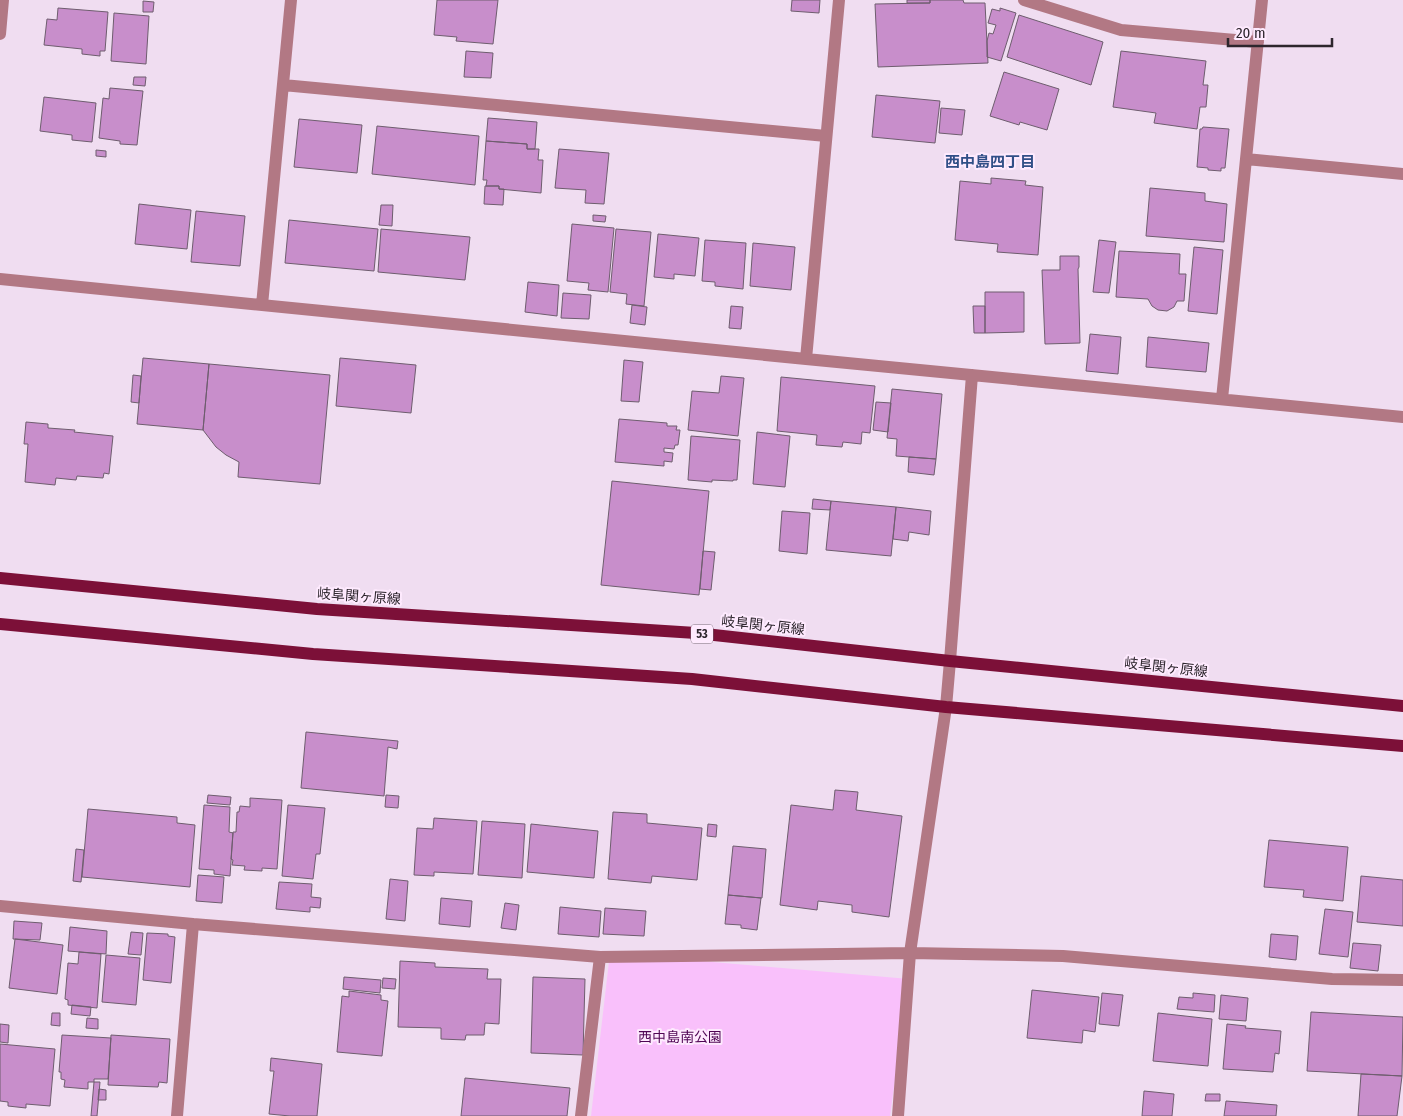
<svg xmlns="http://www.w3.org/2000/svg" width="1403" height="1116" font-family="'Fira Sans Condensed','Noto Sans JP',sans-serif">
  <rect width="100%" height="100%" fill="#f0ddf1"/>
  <path fill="#f9c0fb" d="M610,953L909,979L890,1116H591Z"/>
  <path fill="#c88ecb" stroke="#6e5d6e" d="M437,0H498L493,44L456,41L457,37L434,35Z
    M792,0H820L819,13L791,11Z
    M907,0H930V3H907Z
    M930,0H963L964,3H985L988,63L878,67L875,4L930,3Z
    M143,1L154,2L153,12H143Z
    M58,8L108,12L105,51H100V56L82,54V49L44,45L47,19L57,20Z
    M1000,8L1016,13L1001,61L987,57V41L989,33L993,34L996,25L988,23L992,9L1000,11Z
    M114,13L149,16L146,64L111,61Z
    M1019,15L1103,42L1091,85L1007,57Z
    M466,51L493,53L491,78L464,77Z
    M1121,51L1206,61L1203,85H1208L1206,107H1200L1197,129L1154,123L1156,113L1113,107Z
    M1004,72L1059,89L1047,130L1020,122L1019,125L990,116Z
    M134,77H146L145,86L133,85Z
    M110,88L143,91L137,145L120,144V141L99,138L103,98L109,99Z
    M876,95L940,101L935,143L872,137Z
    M44,97L96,103L92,142L72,140V135L40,131Z
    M941,108L965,110L962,135L939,133Z
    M488,118L537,122L535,149H527V144L486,141Z
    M299,119L362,125L357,173L294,167Z
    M377,126L479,136L475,185L372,174Z
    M1203,127L1229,129L1225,168H1221V171L1208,170V168L1197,167L1200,129H1202Z
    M486,141L527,144V149H539L538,160H543L541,193L499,189V186H486L487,180H483Z
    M559,149L609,153L604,204L585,203L586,190L555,188Z
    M96,150L106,151V157L96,156Z
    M991,178L1026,181L1025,185L1043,187L1038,255L997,252L998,244L955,240L960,181L991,184Z
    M485,186H499V189H504L503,205L484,204Z
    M1150,188L1205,193V201L1227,204L1224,242L1146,236Z
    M139,204L191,210L187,249L135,244Z
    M381,205H393L392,226L379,225Z
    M196,211L245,216L240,266L191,262Z
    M593,215L606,216L605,222L593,221Z
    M289,220L378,229L374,271L285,263Z
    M572,224L614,228L608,292L588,290L589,283L567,281Z
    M381,229L470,237L465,280L378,272Z
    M616,229L651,232L644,306L626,304L627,294L610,292Z
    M658,234L699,238L695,276L674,274V279L654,277Z
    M705,240L746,243L743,289L715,286V282L702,281Z
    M1099,240L1116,242L1109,293L1093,292Z
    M753,243L795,247L791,290L750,286Z
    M1194,247L1223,250L1217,314L1188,311Z
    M1119,251L1180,254L1179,274H1186L1184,301H1177L1174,307L1167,311L1158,310L1152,306L1148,299L1116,297Z
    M1060,256H1079V267L1078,269L1080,343L1045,344L1042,270H1060Z
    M528,282L559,285L557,316L525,312Z
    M985,292H1024V332L985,333Z
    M563,293L591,295L589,319L561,318Z
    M632,305L647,307L645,325L630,323Z
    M731,306L743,307L741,329L729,328Z
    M973,306H985V333H974Z
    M1090,334L1121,337L1118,374L1086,371Z
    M1148,337L1209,343L1206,372L1146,367Z
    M143,358L209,364L203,430L137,424Z
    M340,358L416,365L411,413L336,406Z
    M624,360L643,362L639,402L621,401Z
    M209,364L330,375L320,484L238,477L239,462L226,455L216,447L203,430Z
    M133,375L141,376L139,403L131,402Z
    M721,376L744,378L738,436L688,430L692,391L719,393Z
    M781,377L875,386L870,433L862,432L861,444L843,442L842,447L816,445L817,435L777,431Z
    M892,389L942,394L936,459L896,456L897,439L887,438Z
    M876,402L891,403L888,432L873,430Z
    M619,419L667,423V426H677L676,430H680L678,445H675L674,449L664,448V452L673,453L672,462L664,461V466L615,462Z
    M26,422L48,424V428L75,430L74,432L113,436L109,474L104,473L103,478L77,476L76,480L56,478L55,485L25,482L28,444H24Z
    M757,432L790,436L785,487L753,484Z
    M691,436L740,440L737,480H733V481L712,480V482L688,480Z
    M909,457L936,459L934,475L908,472Z
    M612,481L709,491L699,595L601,585Z
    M813,499L831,501L830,510L812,509Z
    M831,501L896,507L891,556L826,550Z
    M896,507L931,511L929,535L909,532L908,541L893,539Z
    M782,511L810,513L807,554L779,551Z
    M703,551L715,552L711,590L700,589Z
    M306,732L398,741L397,749L388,747L384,796L301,788Z
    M835,790L858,792L856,810L902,816L889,917L852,912V905L818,901L817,910L780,905L791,805L833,810Z
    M208,795L231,797L230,805L207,803Z
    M386,795L399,796L398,808L385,807Z
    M250,798L282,800L277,869L262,868V871L244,870L245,866L232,865L233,860L231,859L233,832H236L237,812H239L240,806L250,807Z
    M204,805L230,807L229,832L233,833L230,876L214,874V870L199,869Z
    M288,805L325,808L320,854H316L313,879L282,876Z
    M88,809L177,817V823L195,825L190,887L82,877Z
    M613,812L647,814V823L702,828L697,880L652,876L651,883L608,879Z
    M434,818L477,821L473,874L434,872V876L414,875L417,828L433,829Z
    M482,821L525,824L522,878L478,875Z
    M531,824L598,831L594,878L527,872Z
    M708,824L717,825L716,837L707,836Z
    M1269,840L1348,847L1343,901L1303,897L1304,890L1264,887Z
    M733,846L766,849L762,898L728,895Z
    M76,849L84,850L81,882L73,881Z
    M198,875L224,877L222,903L196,901Z
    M1361,876L1403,880V926L1357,922Z
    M390,879L408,881L405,921L386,919Z
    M279,882L312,884L311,897L321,898L320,908L310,907V912L276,909Z
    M728,895L761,898L757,930L741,928V925L725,924Z
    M441,898L472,901L470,927L439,924Z
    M505,903L519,905L516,930L501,928Z
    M560,907L601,911L599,937L558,934Z
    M605,908L646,911L644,936L603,934Z
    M1325,909L1353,912L1348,957L1319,954Z
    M14,921L42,923L40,940L13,939Z
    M70,927L107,931L106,954L68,951Z
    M131,932L143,933L141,955L128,954Z
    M147,933L168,934V936L175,937L171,983L143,980Z
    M1271,934L1298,936L1296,960L1269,957Z
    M15,939L63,945L57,994L9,988Z
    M1353,943L1381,945L1378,971L1350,968Z
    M79,952L101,954L97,1008L68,1005V1000L65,999L68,963L78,964Z
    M106,955L140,958L136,1005L102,1002Z
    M400,961L435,963V967L488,969L487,979H501L499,1024L485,1023L484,1035H466L465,1040L441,1039V1028L398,1027Z
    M344,977L381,980L380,993L343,989Z
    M533,977L585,979L583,1055L531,1053Z
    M383,978L396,979L395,989L382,988Z
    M1032,990L1099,997L1095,1032L1083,1030L1082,1043L1027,1038Z
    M349,991L381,995V1000L388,1001L382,1056L337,1052L342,996L349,997Z
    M1102,993L1123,995L1119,1026L1099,1024Z
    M1193,993L1215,995L1214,1012L1177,1009L1179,997L1193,998Z
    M1221,995L1248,998L1246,1021L1219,1019Z
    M72,1005L91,1007L90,1016L71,1014Z
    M1311,1012L1403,1017L1402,1076L1307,1071Z
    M52,1013H60V1026L51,1025Z
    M1158,1013L1212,1019L1208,1066L1153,1061Z
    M87,1018L98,1019V1029L86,1028Z
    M0,1024L9,1025L8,1043L0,1042Z
    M1227,1024L1246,1026L1245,1028L1281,1031L1279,1054L1275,1053L1273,1072L1223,1069Z
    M62,1035L111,1038L108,1079H94V1082H88V1089L64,1087L65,1080L61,1079V1072H59Z
    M111,1035L170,1039L167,1083L159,1082L158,1087L108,1085Z
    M0,1044L55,1049L50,1106L26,1104V1108L8,1106V1102L0,1101Z
    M271,1058L322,1064L317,1116H290L269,1114L274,1071H270Z
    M1361,1074L1402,1076L1397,1116H1358Z
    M465,1078L570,1088L567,1116H461Z
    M94,1082H100L97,1116H91Z
    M99,1089L106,1090V1100H98Z
    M1144,1091L1174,1094L1172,1116H1142Z
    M1206,1094H1220V1101H1205Z
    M1226,1101L1277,1105L1276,1116H1224Z"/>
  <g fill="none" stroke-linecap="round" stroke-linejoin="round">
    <path stroke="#b27884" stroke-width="12" d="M1024,0L1121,30L1258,42
      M1262,0L1246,159L1403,174
      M0,34L3,0
      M283,85L826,136
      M0,279L806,359L839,0
      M262,305L291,0
      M806,359L1403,417
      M1222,399L1246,159
      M0,906L193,924
      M177,1116L193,924L600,957L910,953L1063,956L1332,979L1403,980
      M581,1116L600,957
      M898,1116L910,953L946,707L950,661L972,375"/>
    <path stroke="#7c1038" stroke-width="12" d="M0,578L317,609L696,633L950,661L1403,706
      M0,624L313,654L692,679L946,707L1403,746"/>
  </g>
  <g text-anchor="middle" stroke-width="4" stroke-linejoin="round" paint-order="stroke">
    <rect fill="#feeafe" stroke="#6c616c" stroke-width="1" x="691" y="624.5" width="22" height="19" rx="4"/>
    <g font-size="12" font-weight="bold" fill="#2d262d">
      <text x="702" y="638">53</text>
    </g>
    <g font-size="14" fill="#2d262d" stroke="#feeafe">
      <text transform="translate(359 596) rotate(4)" y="5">岐阜関ヶ原線</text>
      <text transform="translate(763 625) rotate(6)" y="5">岐阜関ヶ原線</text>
      <text transform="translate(1166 667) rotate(6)" y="5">岐阜関ヶ原線</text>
    </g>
    <g font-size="14" fill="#4f0554" stroke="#feeafe">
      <text x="680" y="1042">西中島南公園</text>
    </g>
    <g font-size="15" font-weight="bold" fill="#314f87" stroke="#feeafe">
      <text x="990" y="167">西中島四丁目</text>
    </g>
  </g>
  <path d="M1228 38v8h104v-8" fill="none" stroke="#2d262d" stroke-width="2.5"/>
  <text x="1236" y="38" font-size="15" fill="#2d262d" stroke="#feeafe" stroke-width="4" paint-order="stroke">20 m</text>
</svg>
